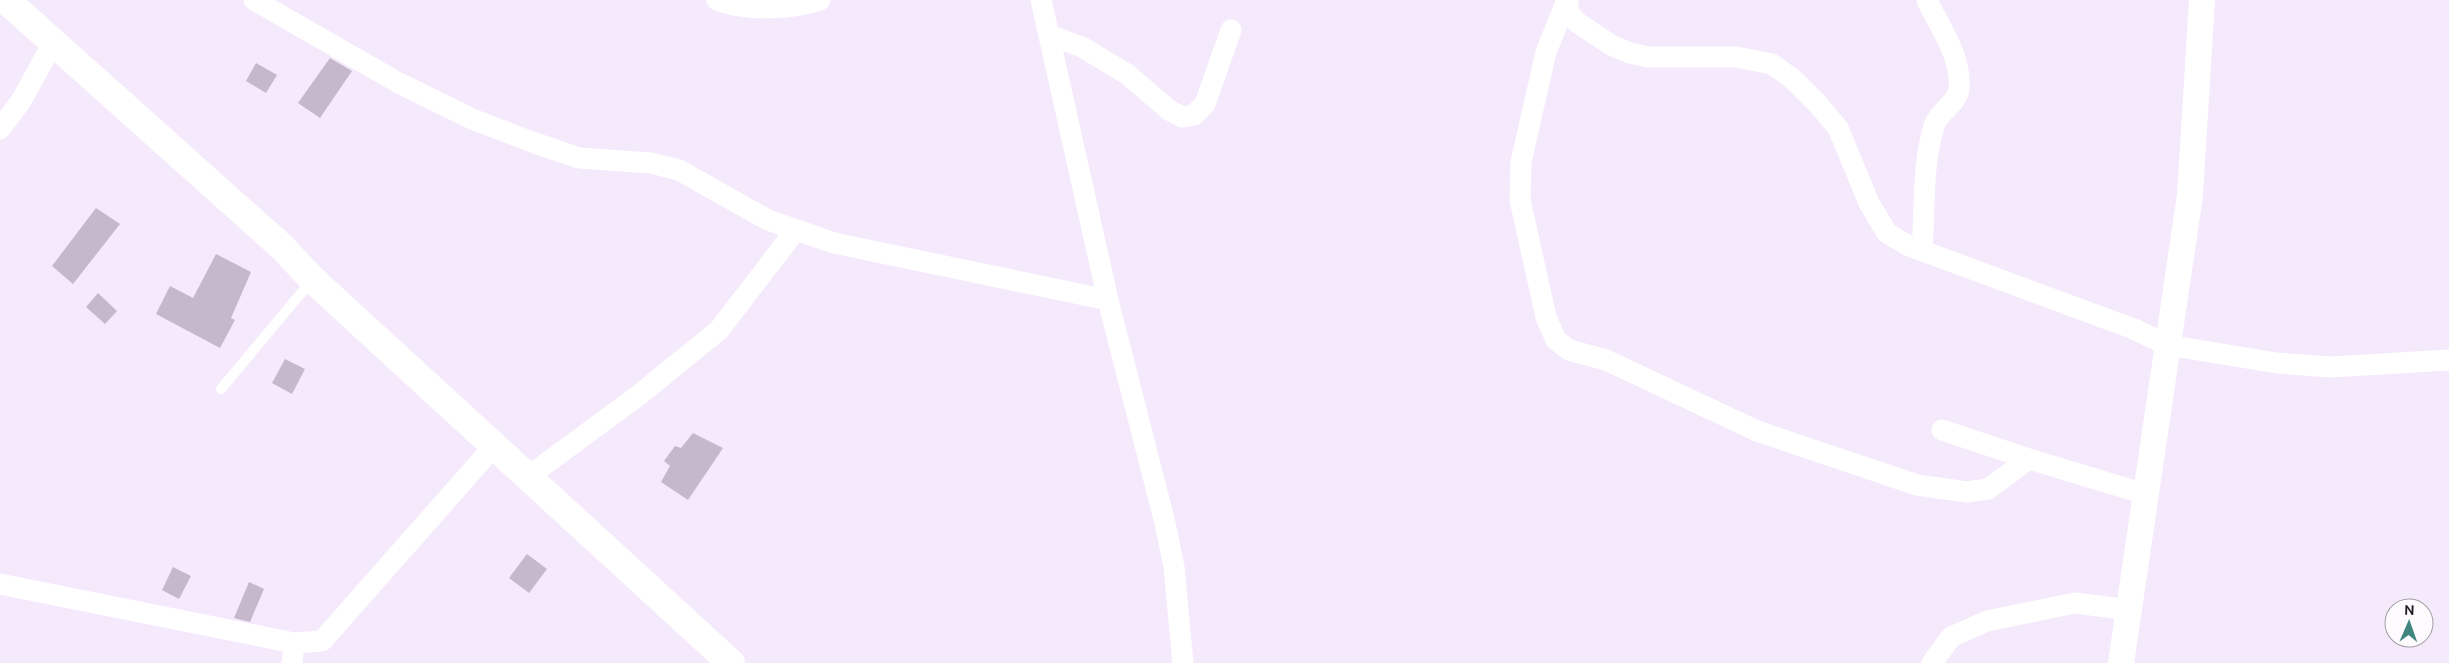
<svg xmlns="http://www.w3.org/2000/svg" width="2449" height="663" font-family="Ubuntu,sans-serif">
  <rect width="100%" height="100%" fill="#f5e9fc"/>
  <path fill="#c4b8ca" d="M330,58L352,71L320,118L298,103Z
    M256,63L277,75L266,93L246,81Z
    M96,208L120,224L73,284L52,266Z
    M216,254L251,272L231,318L235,320L220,348L156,314L170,286L193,298Z
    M98,293L117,311L105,324L86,307Z
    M285,359L305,369L292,394L272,383Z
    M693,433L723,448L688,500L661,482L670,466L664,461L675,446L681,448Z
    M527,554L547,569L529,593L509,578Z
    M173,567L191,576L179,599L162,590Z
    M249,582L264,589L250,622L234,618Z"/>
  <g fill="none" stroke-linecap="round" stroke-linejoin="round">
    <path stroke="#fff" stroke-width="10" d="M221,389L312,280"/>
    <path stroke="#fff" stroke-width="21" d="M254,0L397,82L472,119L532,142L579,158L651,163L679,170L768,220L834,243L1108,300
      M717,0C743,11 793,10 820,0
      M1041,0L1108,300L1165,523L1174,567L1183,663
      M1567,0L1546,52L1521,162L1520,200L1546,317L1556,340L1569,350L1606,360L1757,431L1917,485L1967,492L1988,489L2029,459
      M1568,0V13L1578,23L1611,45L1630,53L1648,57H1736L1772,64L1794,80L1817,103L1838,128L1869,203L1887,233L1909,246L2134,329L2167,345L2277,363L2331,367L2449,360
      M1049,35L1082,47L1127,74L1169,110L1182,117L1194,115L1205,104L1231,30
      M0,129L21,101L53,43
      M1922,251C1925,211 1922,165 1934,126C1938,112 1957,104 1959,89C1962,57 1940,28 1927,0
      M1942,430L2029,459L2145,494
      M529,476L639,395L719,330L795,231
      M0,584L294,643L322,641L495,445
      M292,663L294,643
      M1932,663L1951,637L1987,621L2075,603L2130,610"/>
    <path stroke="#fff" stroke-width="26" d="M2121,663L2190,195L2202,0"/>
    <path stroke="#fff" stroke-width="28" d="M6,0L282,247L312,279L731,663"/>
  </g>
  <g transform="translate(2409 623) rotate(2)"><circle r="24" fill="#fdfbfe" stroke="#a3a1a5"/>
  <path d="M0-4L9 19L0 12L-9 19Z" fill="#40867e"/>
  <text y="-8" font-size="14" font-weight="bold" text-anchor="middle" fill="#1d191f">N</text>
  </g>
</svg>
